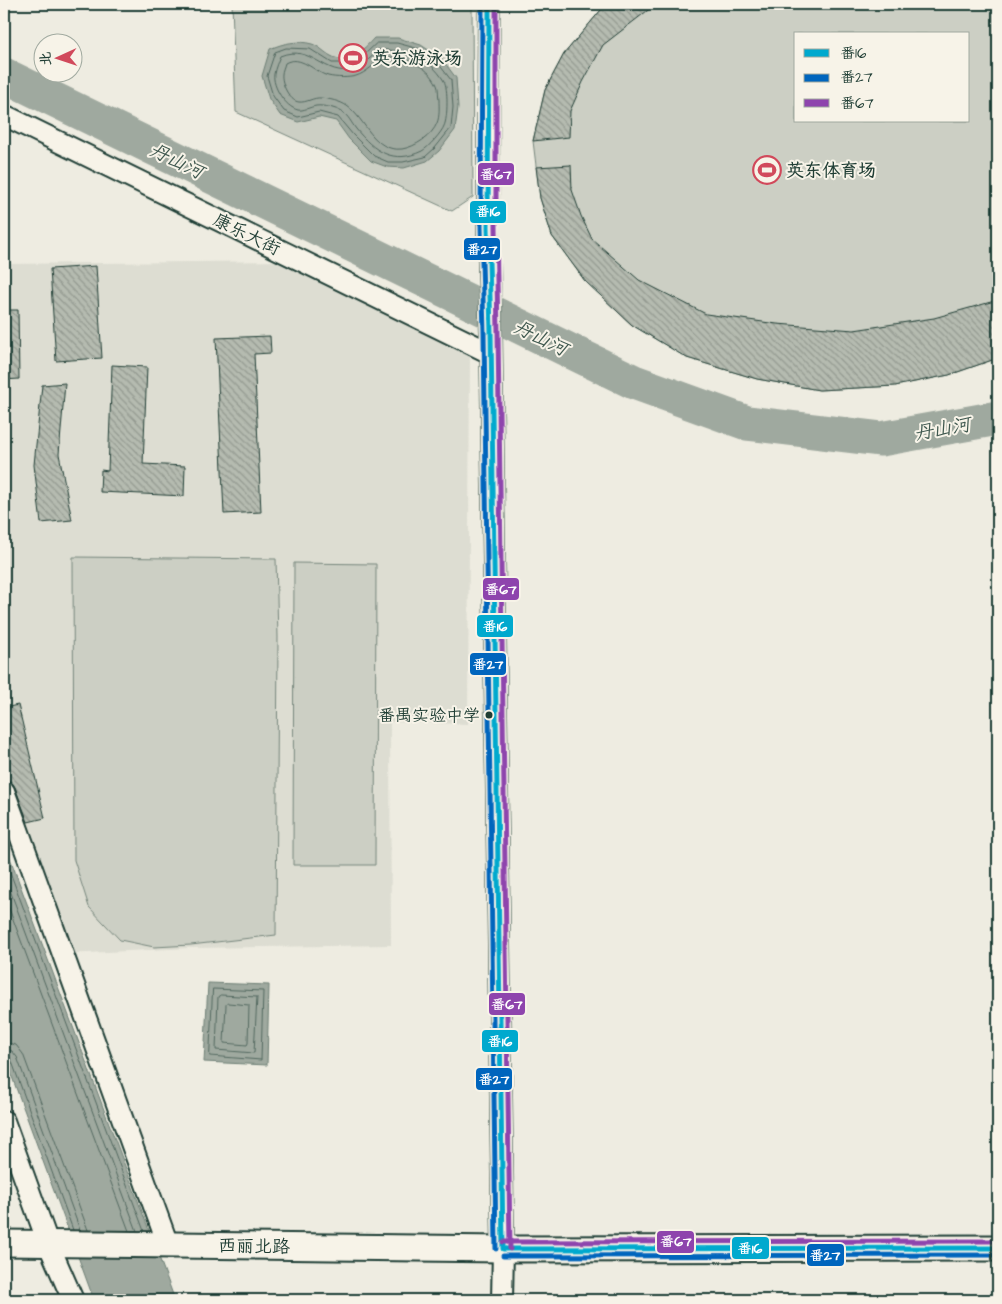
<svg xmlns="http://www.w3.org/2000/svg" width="1002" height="1304" font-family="'Architects Daughter','LXGW WenKai TC',sans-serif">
  <defs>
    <pattern id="building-back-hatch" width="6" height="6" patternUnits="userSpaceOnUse" patternTransform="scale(1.25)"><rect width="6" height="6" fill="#b5bbb0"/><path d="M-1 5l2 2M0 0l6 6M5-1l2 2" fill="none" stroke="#939990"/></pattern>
  </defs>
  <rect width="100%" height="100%" fill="#eeece1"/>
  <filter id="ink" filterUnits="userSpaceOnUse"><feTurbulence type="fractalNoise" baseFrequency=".02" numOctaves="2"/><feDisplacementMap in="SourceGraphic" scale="10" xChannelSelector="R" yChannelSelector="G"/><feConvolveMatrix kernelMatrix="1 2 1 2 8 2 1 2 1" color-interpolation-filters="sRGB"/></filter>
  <g filter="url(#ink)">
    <path fill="#ddddd2" d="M288,261L470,352L468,724L390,722L391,945L190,948L66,954L4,778V264Z"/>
    <path fill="#cccfc4" stroke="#76867c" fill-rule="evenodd" d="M232,4H472L473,197L452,211L236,112Z
      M606,4H998V358L949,375L895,386L819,390L757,379L687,358L632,325L585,281L552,236L540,198L533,141L545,90L564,54ZM796,34H968V121H796Z
      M73,557L276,559L278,637L276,935L191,945L154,947L120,940L89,907L74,860Z
      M294,563L376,564L375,865H293Z"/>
    <path fill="#9fa99f" stroke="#6c7e74" d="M374,38H398L421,45L442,59L456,78L458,107L455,130L439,151L427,161L404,168L387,167L371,161L349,139L336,121L319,117L298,122L280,115L269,99L262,76L270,49C283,43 298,40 312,44C319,46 325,53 331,56C348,66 364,49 374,38Z
      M4,842L175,1300H94L4,1055Z
      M208,983L269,985L267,1065L204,1062Z"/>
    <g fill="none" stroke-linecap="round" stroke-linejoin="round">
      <path stroke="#52685f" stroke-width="1" d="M377,43H397L419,49L438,63L451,80L453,107L451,128L435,148L425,157L403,162H388L374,156L353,135L338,117L319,112L298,117L284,111L273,96L267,76L275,52L286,48L310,49L332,63H351L365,54Z
        M379,50C405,49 430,57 444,81C448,87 448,118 444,126C442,132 428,148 422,151C393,165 374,151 356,129C352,124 348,115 342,112C336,108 323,105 316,106C310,107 303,111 298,110C285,107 272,86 274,74C275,68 278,61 280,56C312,43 324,78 354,69C364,65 372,56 379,50Z
        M382,57C402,56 428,64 437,85C439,89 438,95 439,100C439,106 440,116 437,123C432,136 415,147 402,149C373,152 366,119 347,106C340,101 329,99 321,98C314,97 306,103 299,102C289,101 281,83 282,74C282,71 284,67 285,63C301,54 314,72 328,76C336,78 349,78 356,76C366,73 375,64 382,57Z
        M4,856L144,1231
        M4,874L137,1231
        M4,895L129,1231
        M213,989L263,991L261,1060L210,1056Z
        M221,995L257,997L254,1053L216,1050L218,997Z
        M228,1003L249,1005L248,1043L247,1045L224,1043L226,1005Z
        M4,1042L16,1045L23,1054L88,1230
        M4,1049L12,1051L17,1057L80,1230
        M4,1056H8L11,1059L73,1230"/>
      <path stroke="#9fa99f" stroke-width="35" d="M4,75L634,382L747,423L881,439L998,418"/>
    </g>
    <path fill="url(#building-back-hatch)" stroke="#1f3d34" d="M606,4H656L603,45L583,82L570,111L569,137L533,141L545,90L564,54Z
      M571,165L572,190L581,216L592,239L639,280L706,314L777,324L854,330L934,318L998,300V358L949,375L895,386L819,390L757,379L687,358L632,325L585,281L552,236L540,198L536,167Z
      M96,266L102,358L56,361L50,269Z
      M4,310H18L19,379L4,380Z
      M270,336L271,353L254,354L261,512L224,514L216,338Z
      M112,365L147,367L143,464L185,466L184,496L100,492L101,470L108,471Z
      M65,383L59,454L72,520L41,523L34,465L42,385Z
      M18,705L45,818L28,822L15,787L11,782L5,779L4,776V708Z"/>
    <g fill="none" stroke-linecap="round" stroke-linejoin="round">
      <defs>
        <path id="minor" d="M489,4L488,227L491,332L503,1249L502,1300
          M4,115L490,353
          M4,791L168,1245
          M4,1121L48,1243L73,1300"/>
        <path id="tertiary" d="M4,1243L503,1249L998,1248"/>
      </defs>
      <use href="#minor" stroke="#1f3d34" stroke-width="24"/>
      <use href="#tertiary" stroke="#1f3d34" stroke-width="29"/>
      <use href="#minor" stroke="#f7f3e8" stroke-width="20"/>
      <use href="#tertiary" stroke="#f7f3e8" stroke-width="25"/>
      <defs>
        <path id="bus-1" d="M489,4L488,227L491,332L503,1249
          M503,1249L998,1248"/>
        <path id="bus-2" d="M482,4L481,227L484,332L496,1249
          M503,1256L998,1255"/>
        <path id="bus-3" d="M496,4V227L498,332L510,1249
          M503,1242L998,1241"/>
      </defs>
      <use href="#bus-1" stroke="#f7f3e8" stroke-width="9"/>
      <use href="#bus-2" stroke="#f7f3e8" stroke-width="9"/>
      <use href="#bus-3" stroke="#f7f3e8" stroke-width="9"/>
      <use href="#bus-1" stroke="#00a9ce" stroke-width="5"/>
      <use href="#bus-2" stroke="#0065bd" stroke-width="5"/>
      <use href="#bus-3" stroke="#8e44ad" stroke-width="5"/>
    </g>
  </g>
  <defs>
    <symbol id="stadium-ring" viewBox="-11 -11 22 22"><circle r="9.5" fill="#f7f3e8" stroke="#d1495b" stroke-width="1.5"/><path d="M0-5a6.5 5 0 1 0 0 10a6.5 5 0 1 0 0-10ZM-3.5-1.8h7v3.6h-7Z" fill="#d1495b"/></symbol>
  </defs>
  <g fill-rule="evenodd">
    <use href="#stadium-ring" x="337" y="42" width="32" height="32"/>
    <use href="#stadium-ring" x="751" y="154" width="32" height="32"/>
  </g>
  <circle fill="#1f3d34" stroke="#f7f3e8" stroke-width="2" cx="489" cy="715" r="4.5"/>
  <g text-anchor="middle" stroke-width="4" stroke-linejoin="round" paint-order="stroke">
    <g font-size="17" fill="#1f3d34" stroke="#f7f3e8" text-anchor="end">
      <text x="480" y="721">番禺实验中学</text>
    </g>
    <g font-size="18" font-weight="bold" fill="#1f3d34" stroke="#f7f3e8" text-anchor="start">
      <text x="372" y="64">英东游泳场</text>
      <text x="786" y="176">英东体育场</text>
    </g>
    <g font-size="18" fill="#1f3d34" stroke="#f7f3e8">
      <text transform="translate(247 234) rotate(26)" y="6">康乐大街</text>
      <text transform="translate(254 1246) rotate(1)" y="6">西丽北路</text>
    </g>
    <g font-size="19" font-style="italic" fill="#3f584f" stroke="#f7f3e8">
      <text transform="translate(177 160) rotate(26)" y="7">丹山河</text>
      <text transform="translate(541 337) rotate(26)" y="7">丹山河</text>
      <text transform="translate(942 428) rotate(-10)" y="7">丹山河</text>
    </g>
  </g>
  <g stroke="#f7f3e8" stroke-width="2">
    <rect x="477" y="162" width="38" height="24" rx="5" fill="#8e44ad"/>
    <rect x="469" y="200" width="38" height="24" rx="5" fill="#00a9ce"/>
    <rect x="463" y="237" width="38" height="24" rx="5" fill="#0065bd"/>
    <rect x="482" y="577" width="38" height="24" rx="5" fill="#8e44ad"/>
    <rect x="476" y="614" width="38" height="24" rx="5" fill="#00a9ce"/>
    <rect x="469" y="652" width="38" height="24" rx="5" fill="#0065bd"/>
    <rect x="488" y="992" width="38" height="24" rx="5" fill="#8e44ad"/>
    <rect x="481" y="1029" width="38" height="24" rx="5" fill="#00a9ce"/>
    <rect x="475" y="1067" width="38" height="24" rx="5" fill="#0065bd"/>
    <rect x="656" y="1230" width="39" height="24" rx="5" fill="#8e44ad"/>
    <rect x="731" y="1236" width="39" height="24" rx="5" fill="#00a9ce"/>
    <rect x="806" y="1243" width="39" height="24" rx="5" fill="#0065bd"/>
  </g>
  <g font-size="14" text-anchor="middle" font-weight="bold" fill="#fff">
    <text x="496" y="179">番67</text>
    <text x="488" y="216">番16</text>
    <text x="482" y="254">番27</text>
    <text x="501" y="594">番67</text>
    <text x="495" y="631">番16</text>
    <text x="488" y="669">番27</text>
    <text x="507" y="1009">番67</text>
    <text x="500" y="1046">番16</text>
    <text x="494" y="1084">番27</text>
    <text x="676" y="1246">番67</text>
    <text x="750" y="1253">番16</text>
    <text x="825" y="1260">番27</text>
  </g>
  <rect width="1002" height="1304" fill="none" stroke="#f7f3e8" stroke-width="20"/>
  <rect x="10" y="10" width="982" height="1284" fill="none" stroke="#1f3d34" stroke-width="2" filter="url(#ink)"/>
  <rect x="794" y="32" width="175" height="90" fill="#f7f3e8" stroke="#a1aaa0"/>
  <rect x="804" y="49" width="25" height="8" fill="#00a9ce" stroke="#a1aaa0"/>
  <text x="840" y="58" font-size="15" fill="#1f3d34">番16</text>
  <rect x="804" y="74" width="25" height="8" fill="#0065bd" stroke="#a1aaa0"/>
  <text x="840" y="82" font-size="15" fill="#1f3d34">番27</text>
  <rect x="804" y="99" width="25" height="8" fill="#8e44ad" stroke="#a1aaa0"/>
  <text x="840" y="108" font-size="15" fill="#1f3d34">番67</text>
  <g transform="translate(58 58) rotate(267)"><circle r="24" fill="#f7f3e8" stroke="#a1aaa0"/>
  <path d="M0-4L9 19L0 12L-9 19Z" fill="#d1495b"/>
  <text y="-8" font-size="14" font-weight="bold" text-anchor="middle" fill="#1f3d34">北</text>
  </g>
</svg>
